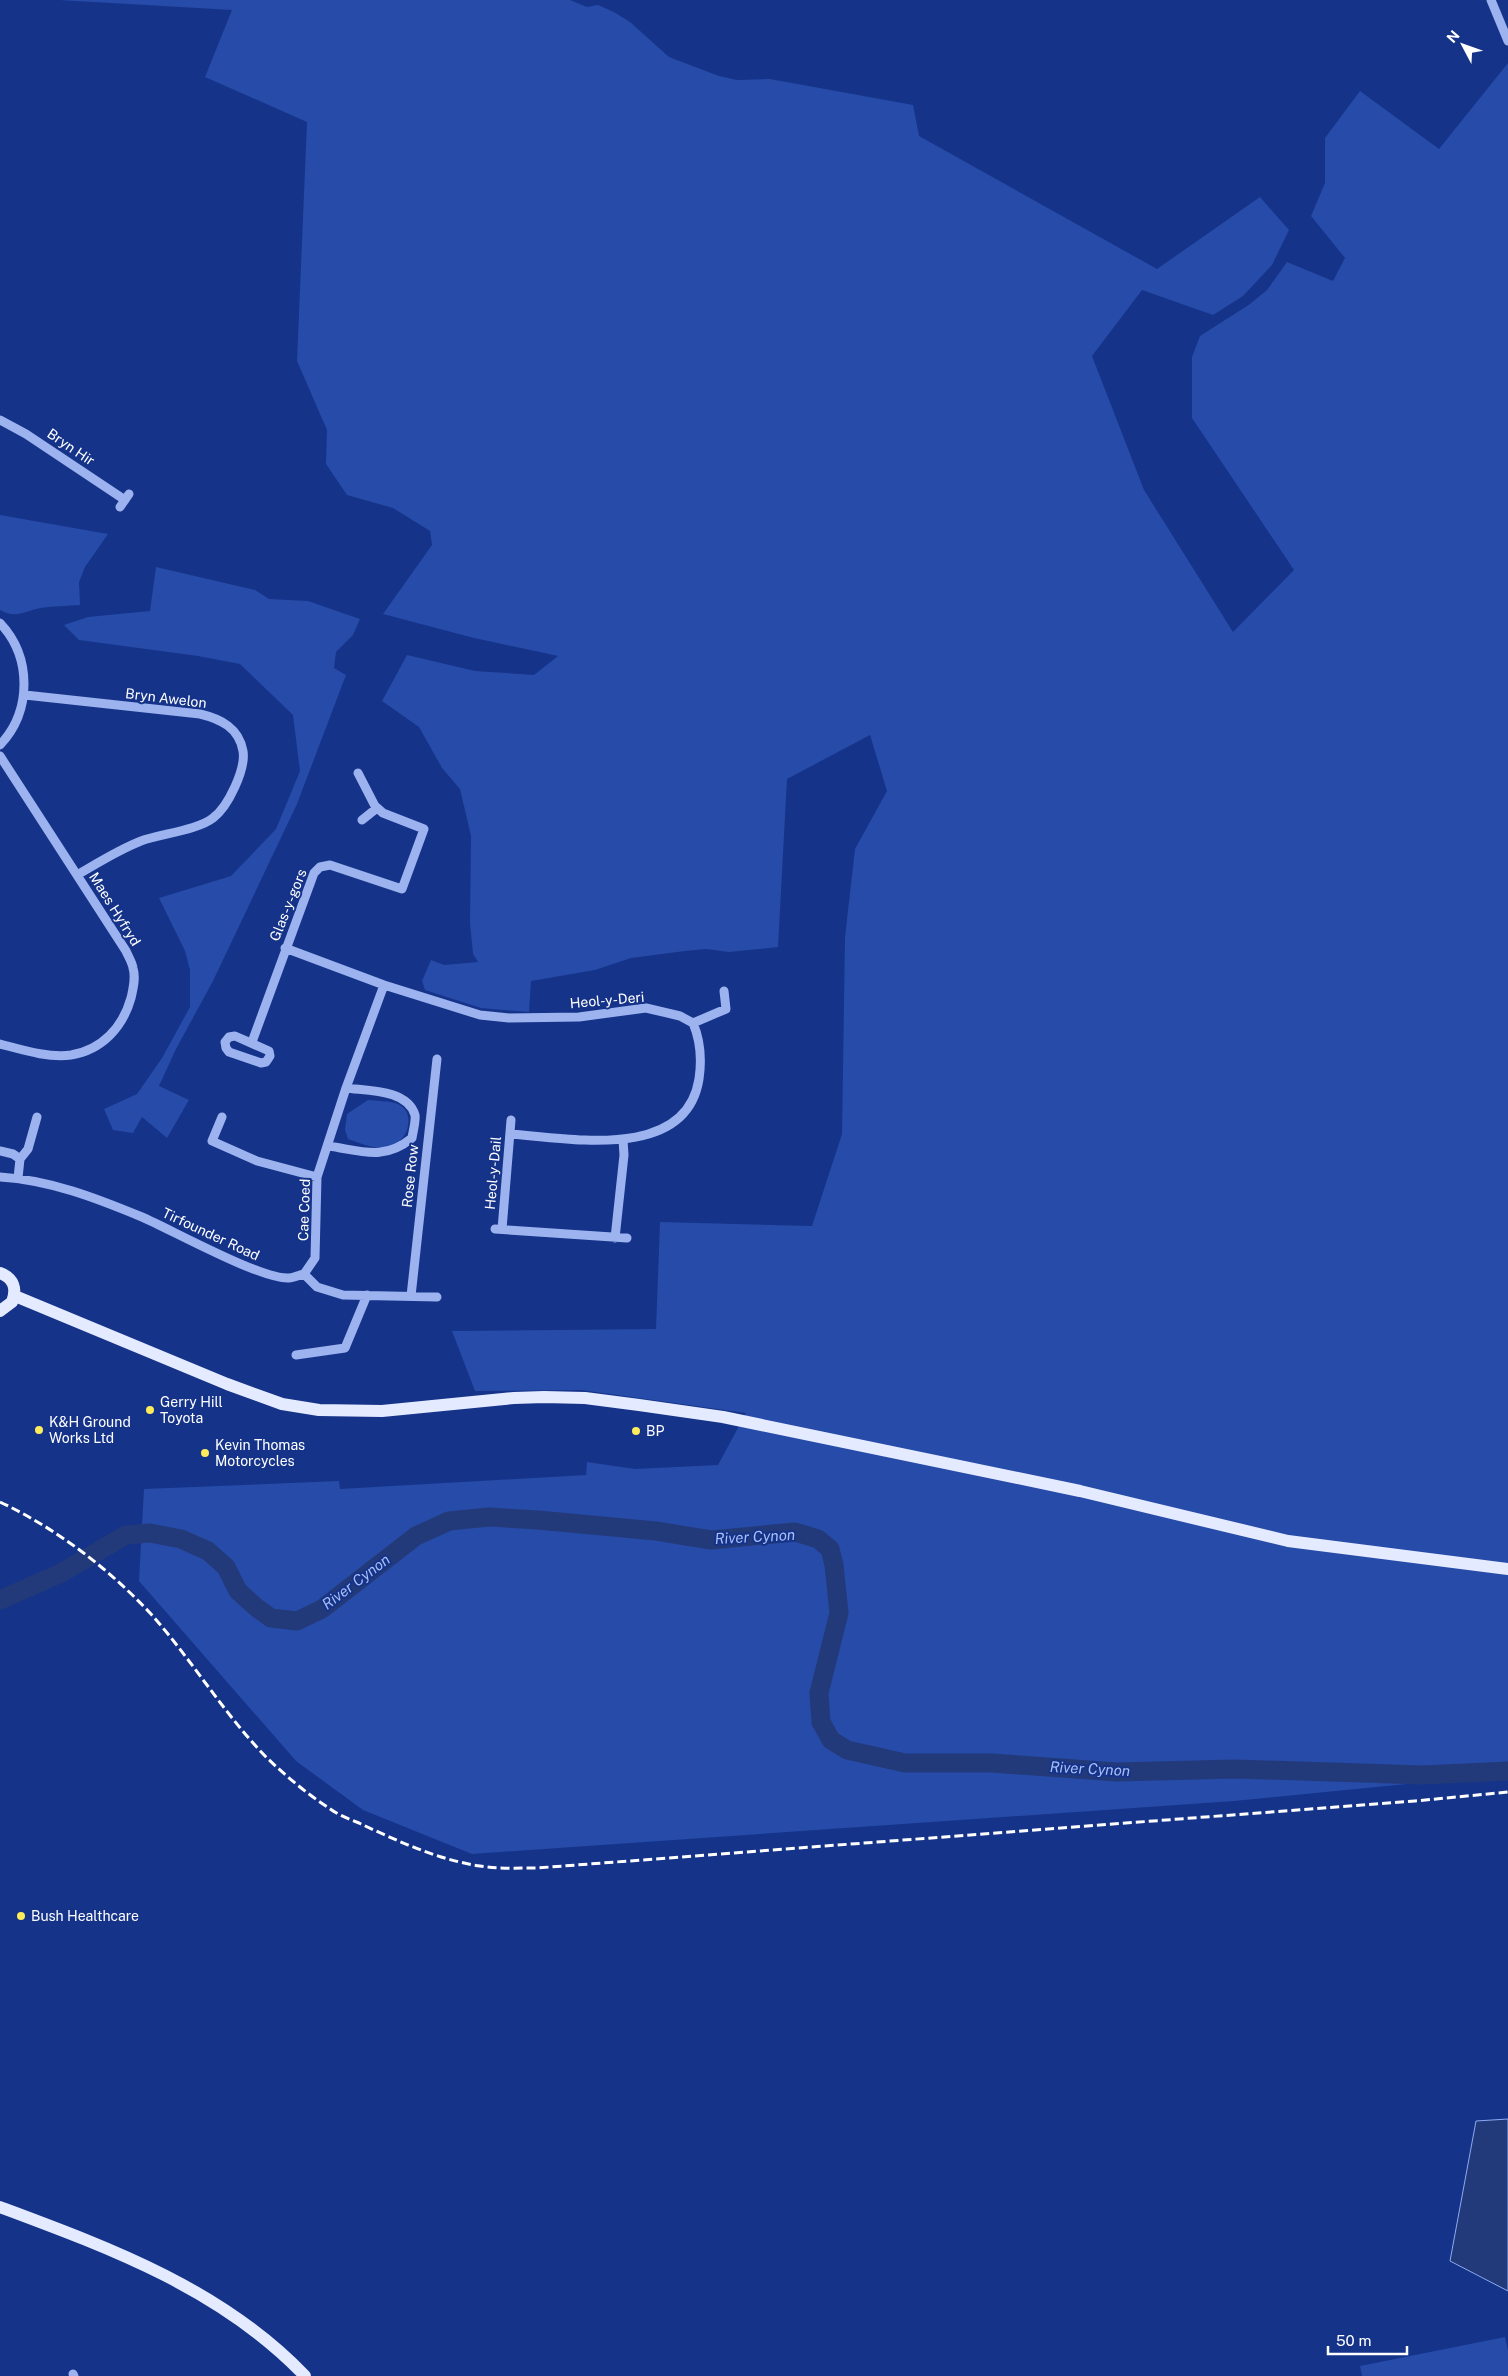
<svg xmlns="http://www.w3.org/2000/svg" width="1508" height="2376" font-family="'Public Sans',sans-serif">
  <rect width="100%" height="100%" fill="#153389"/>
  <path fill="#274ba8" d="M59,0H570L587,7L598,5L614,12L630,22L669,57L719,76L737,80L770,79L913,105L919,136L1157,269L1260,197L1289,230L1272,265L1243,296L1213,315L1142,290L1092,356L1144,490L1233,632L1294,570L1192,418V357L1200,336L1250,304L1267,290L1287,262L1333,281L1345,258L1311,216L1325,183V138L1360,91L1439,149L1508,63V1774L1234,1801L472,1854L363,1810L296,1761L139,1581L144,1489L339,1481L340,1489L586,1475L587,1462L635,1469L718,1465L746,1413L581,1390L475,1391L452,1331L656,1329L660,1222L812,1226L842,1134L845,937L855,849L887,791L870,735L787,779L778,947L729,952L706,949L685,951L631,958L595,970L531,981L529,1012L481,1008L425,990L422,981L431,960L444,965L478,962L473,954L470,923L471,836L460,789L442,768L419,727L382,701L407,655L475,671L534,675L558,656L474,638L383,614L432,545L430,531L393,508L347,495L326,464L327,430L297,361L307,122L205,77L232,10Z
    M0,515L108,534L85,567L79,582L80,605C67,606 53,606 41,608C25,611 16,619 0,610Z
    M156,567L255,590L269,599L308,601L360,619L353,635L336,652L334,668L346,675L297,804L213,981L176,1049L159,1086L189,1100L167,1138L142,1117L133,1133L113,1130L104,1109L137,1094L162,1058L190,1007V970L185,951L159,898L231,876L276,829L300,771L293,715L240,664L198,656L79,640L64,625L88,617L150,611Z
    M368,1100C376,1101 387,1101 395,1103C419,1110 408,1146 386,1148C374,1149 359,1143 348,1139L345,1130L347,1114Z
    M1505,2337L1508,2351V2376H1362L1360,2366Z"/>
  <path fill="#233a7a" stroke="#8dabf2" d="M1508,2119V2291L1450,2261L1476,2121Z"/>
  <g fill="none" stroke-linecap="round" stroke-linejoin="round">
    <path stroke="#233a7a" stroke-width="19" d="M0,1600L61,1573L126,1535L150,1533L181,1539L208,1551L226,1567L238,1591L257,1608L271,1618L297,1621L322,1609L416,1536L449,1521L489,1517L538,1520L656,1531L711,1540L795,1532L818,1539L830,1549L834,1565L839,1613L819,1693L821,1722L831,1740L847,1750L905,1763H992L1117,1772L1235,1769L1423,1775L1508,1771"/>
    <path stroke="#9cb3ef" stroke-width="9" d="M1491,0L1508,41
      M0,420L26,434L125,500
      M120,507L129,494
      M0,623C32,657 32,711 0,745
      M25,695L200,714C221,719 239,728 243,751C246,769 228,807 213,818C198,830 160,834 141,841C118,850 98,863 77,875
      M0,756L126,951C128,956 132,962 133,968C136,978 133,989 131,998C123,1027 102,1050 71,1055C48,1058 23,1050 0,1044
      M362,820L377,808
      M285,948L384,985L480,1015L509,1018L579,1017L646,1008L680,1016L693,1023C701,1042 702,1059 699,1079C686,1162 568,1138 510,1134
      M693,1023L726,1009L724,991
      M235,1036L269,1051L270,1056L266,1062L261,1063L229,1052L226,1048L225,1042L229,1037Z
      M252,1042L314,873L320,867L330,865L402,889L424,829L383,813L375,806L358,773
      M222,1117L212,1141L257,1161L317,1177
      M329,1146C362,1151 384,1161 412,1138C413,1131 416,1121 415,1115C407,1089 367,1091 346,1088
      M0,1151L13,1154L20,1159
      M0,1177C50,1180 96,1198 142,1217C172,1230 262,1280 289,1278C294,1278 299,1275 304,1274L317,1287L343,1295L437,1297
      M18,1178L20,1159L28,1149L37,1117
      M495,1229L627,1238
      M502,1229L511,1120
      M615,1238L624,1155L623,1140
      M304,1274L315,1258L317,1177L346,1088L384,985
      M411,1296L437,1059
      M296,1355L345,1348L367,1295
      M73,2374L74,2376"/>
    <path stroke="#e4eaff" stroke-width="12" d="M0,1273C14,1278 17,1289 12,1302L0,1311
      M15,1296L227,1384L282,1404L319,1410L382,1411L514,1398L544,1397L585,1398L639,1405L723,1417L1080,1491L1288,1541L1508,1569
      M0,2207C110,2248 222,2289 305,2376"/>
    <path stroke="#fff" stroke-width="3" stroke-dasharray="9 4" stroke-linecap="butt" d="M0,1502C57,1529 108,1568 151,1614C192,1660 224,1714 267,1758C286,1776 307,1794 329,1808C338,1815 349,1819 359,1823C397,1841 439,1860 480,1866C499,1869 518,1868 537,1868L1415,1801L1508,1792"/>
  </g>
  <g fill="#ffec5a" stroke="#153389" stroke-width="2">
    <circle cx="150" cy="1410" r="5"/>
    <circle cx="39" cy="1430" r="5"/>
    <circle cx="636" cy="1431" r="5"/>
    <circle cx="205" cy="1453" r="5"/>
    <circle cx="21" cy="1916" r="5"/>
  </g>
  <g text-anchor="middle" stroke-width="4" stroke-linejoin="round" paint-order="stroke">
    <g font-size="14" fill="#fff" stroke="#153389">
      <text transform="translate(71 447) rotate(34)" y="5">Bryn Hir</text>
      <text transform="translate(166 698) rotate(7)" y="5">Bryn Awelon</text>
      <text transform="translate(288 905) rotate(-68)" y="5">Glas-y-gors</text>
      <text transform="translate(115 909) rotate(58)" y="5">Maes Hyfryd</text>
      <text transform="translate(607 1000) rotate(-5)" y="5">Heol-y-Deri</text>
      <text transform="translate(493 1173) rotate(-85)" y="5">Heol-y-Dail</text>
      <text transform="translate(410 1176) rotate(-84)" y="5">Rose Row</text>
      <text transform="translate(304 1210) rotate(-88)" y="5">Cae Coed</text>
      <text transform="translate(211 1234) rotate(25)" y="5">Tirfounder Road</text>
    </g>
    <g font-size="14" fill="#fff" stroke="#153389" text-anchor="start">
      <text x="160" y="1407">Gerry Hill<tspan x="160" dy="16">Toyota</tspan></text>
      <text x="49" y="1427">K&amp;H Ground<tspan x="49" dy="16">Works Ltd</tspan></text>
      <text x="646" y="1436">BP</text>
      <text x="215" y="1450">Kevin Thomas<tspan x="215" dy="16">Motorcycles</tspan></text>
      <text x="31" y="1921">Bush Healthcare</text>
    </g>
    <g font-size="15" font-style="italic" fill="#a7bef7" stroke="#153389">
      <text transform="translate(755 1537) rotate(-3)" y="5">River Cynon</text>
      <text transform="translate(356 1582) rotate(-37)" y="5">River Cynon</text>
      <text transform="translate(1090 1769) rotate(3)" y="5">River Cynon</text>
    </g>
  </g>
  <g transform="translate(1463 45) rotate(311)" stroke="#153389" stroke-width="4" paint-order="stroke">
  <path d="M0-4L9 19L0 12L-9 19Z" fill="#ffffff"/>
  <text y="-8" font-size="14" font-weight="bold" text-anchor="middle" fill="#ffffff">N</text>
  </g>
  <path d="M1328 2346v8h79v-8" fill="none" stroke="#ffffff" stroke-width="2.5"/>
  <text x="1336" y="2346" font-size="15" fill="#ffffff" stroke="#153389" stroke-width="4" paint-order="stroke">50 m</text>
</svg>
